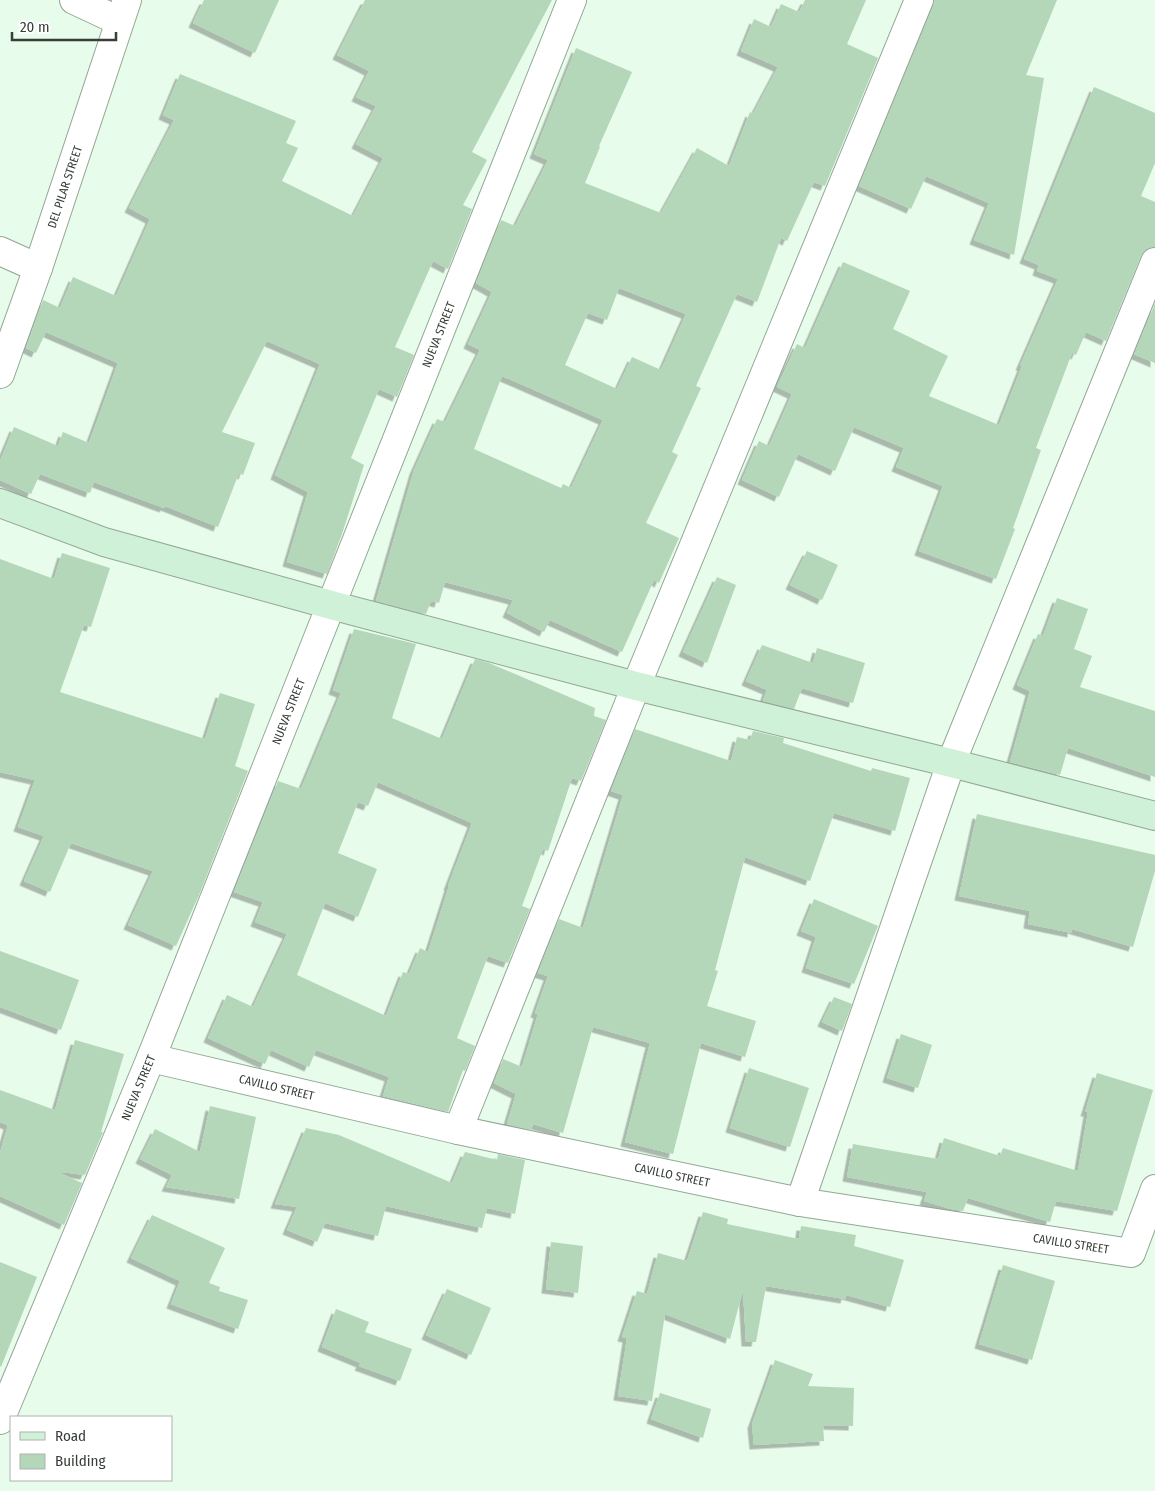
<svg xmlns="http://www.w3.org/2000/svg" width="1155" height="1491" font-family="'Fira Sans Condensed',sans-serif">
  <defs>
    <filter id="shadow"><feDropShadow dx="-4.5" dy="4.5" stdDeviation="0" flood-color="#0004"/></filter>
  </defs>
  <rect width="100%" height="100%" fill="#e7fcea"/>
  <path fill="#b4d6b9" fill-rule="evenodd" filter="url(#shadow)" d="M204,0H279L255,53L193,23Z
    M365,0H552L472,152L487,160L463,205L472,209L448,269L433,261L395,347L414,355L397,397L379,389L351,458L364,465L342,534L327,574L287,562L308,492L275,475L320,364L267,341L222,432L255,443L243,475L239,473L218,527L165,506L164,508L94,482L90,493L40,474L31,494L0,480V461L14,427L58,446L63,432L89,443L118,363L46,332L36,353L26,348L43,300L60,308L73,277L116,296L150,219L129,208L174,120L163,115L180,74L296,121L286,143L298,148L282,181L353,216L383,158L356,144L376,106L356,97L369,71L337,55Z
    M805,0H866L847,44L878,58L825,186L814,182L787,241L781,238L757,302L737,294L696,386L701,388L672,452L678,455L646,523L679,538L659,583L654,580L622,652L550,620L544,632L507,613L513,600L445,582L439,603L431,601L426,614L376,601L414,470L437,419L445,422L480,350L468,344L492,292L476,283L501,220L515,226L548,160L534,154L576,48L632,72L599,146L600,147L585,183L661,213L697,148L729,166L750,112L753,114L778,67L741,51L754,19L771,27L781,4L799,12ZM619,288L686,314L661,370L632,357L617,389L565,365L588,313L607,320ZM502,376L603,420L571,488L563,484L561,488L474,449Z
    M934,0H1057L1026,75L1044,78L1014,255L974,240L989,203L926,176L911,209L859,186L933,6Z
    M1094,87L1155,113V163L1141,196L1155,202V247L1146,249L1141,256L1106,341L1086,332L1076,355L1072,353L1036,448L1041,450L1013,528L1015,529L996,579L919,551L943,486L896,467L904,448L854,427L835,471L798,454L779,497L742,480L759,441L769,446L792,394L777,387L797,344L805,348L843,262L910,291L893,329L948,356L929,396L999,425L1022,366H1020L1058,279L1037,271L1039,265L1024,259Z
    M1155,303V363L1134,354Z
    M807,551L838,565L822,600L790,585Z
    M62,553L110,568L91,627L84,625L60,692L205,739L220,693L255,704L235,766L248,771L199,895L176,946L128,925L153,871L71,843L50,892L24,881L44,836L18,827L35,780L0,772V559L54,579Z
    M717,577L736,585L707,663L683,652Z
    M1057,598L1088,609L1074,649L1092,656L1080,687L1155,711V777L1068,748L1060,775L1010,762L1030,691L1017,685L1038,634L1043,636Z
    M354,629L416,644L392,718L442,739L475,659L489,663L595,708L594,716L606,720L581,781L572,778L548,851L543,849L522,906L530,909L508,963L488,956L457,1038L475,1046L465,1071L463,1070L448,1112L383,1096L389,1077L316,1050L309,1067L271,1050L265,1064L208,1038L227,995L253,1007L287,934L255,922L263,902L234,892L278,781L301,789L341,693L333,690ZM378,782L472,823L448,886H449L428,952L420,948L409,974L403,972L386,1016L297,975L325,903L358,917L377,869L338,853L358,802L368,806Z
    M762,645L813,663L817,648L865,663L853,703L802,688L794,709L763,701L767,690L746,681Z
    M635,729L731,761L737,737L750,740L753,731L784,738L783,743L871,771L872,768L910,778L895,831L834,813L810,881L745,857L715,970L718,971L707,1006L756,1021L745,1057L701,1043L673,1154L625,1142L650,1043L593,1027L563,1133L533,1124L531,1130L507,1124L516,1094L494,1083L503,1059L522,1067L538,1014L535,1013L548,976L538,973L559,919L583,928L623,795L611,791Z
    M977,814L1155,855V871L1133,947L1072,929V933L1028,924L1030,911L959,896Z
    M814,899L878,926L854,984L806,968L816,937L801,931Z
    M0,951L79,980L61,1030L0,1007Z
    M834,997L852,1004L842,1031L822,1022Z
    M901,1034L932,1045L918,1088L887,1078Z
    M75,1040L124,1054L101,1132H103L85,1175L62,1172V1174L82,1183L64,1225L0,1196V1153L8,1125L0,1122V1090L55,1110Z
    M749,1068L809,1088L790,1147L730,1128Z
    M1097,1073L1153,1090L1117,1211L1056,1201L1050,1222L968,1198L963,1211L951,1209L924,1201L927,1192L847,1177L853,1144L938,1159L944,1138L1000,1156L1003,1148L1078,1171L1088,1112H1085Z
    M210,1106L256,1117L239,1199L166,1187L172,1175L140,1159L155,1129L200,1152Z
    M306,1128L339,1135L452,1183L465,1152L497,1160L498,1154L525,1160L515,1214L487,1208L482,1228L386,1206L378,1236L325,1223L317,1242L287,1230L297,1207L275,1204Z
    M703,1212L728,1219L727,1224L799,1239L801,1226L856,1235L854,1246L904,1260L890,1307L846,1295L845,1299L766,1286L756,1342H746L743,1290L730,1339L665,1314L652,1401L618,1396L627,1338L622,1337L637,1291L647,1294L658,1253L687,1261Z
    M152,1215L225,1248L209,1283L220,1287L219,1291L248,1300L238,1329L171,1304L180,1281L131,1258Z
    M551,1242L583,1246L578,1293L546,1289Z
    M0,1262L37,1277L1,1367L0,1366Z
    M1003,1265L1055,1281L1032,1360L979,1344Z
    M447,1289L491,1308L471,1355L426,1335Z
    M336,1309L369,1322L365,1332L412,1349L400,1381L359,1366L361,1363L322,1347Z
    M775,1360L813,1374L808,1386L854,1388L853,1426L823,1425L824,1441L754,1445L752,1424Z
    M660,1393L711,1409L703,1438L651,1419Z"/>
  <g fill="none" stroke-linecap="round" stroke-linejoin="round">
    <defs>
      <g id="minor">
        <path d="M74,0L119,21"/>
        <path d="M0,251L38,268"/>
        <path id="s1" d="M0,374L38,268L127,0"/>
        <path id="s2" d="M151,1058L458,1130L800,1202L1131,1253L1155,1189"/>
        <path d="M458,1130L636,686L919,0"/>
        <path d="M800,1202L951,763L1155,262"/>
        <path id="s3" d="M0,1420L151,1058L331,605"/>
      </g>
      <g id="tertiary">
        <path id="s4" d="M331,605L572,0"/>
      </g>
      <path id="secondary" d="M0,503L104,542L331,605L636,686L951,763L1155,816"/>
    </defs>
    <use href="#minor" stroke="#93a796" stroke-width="30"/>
    <use href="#tertiary" stroke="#93a796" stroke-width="30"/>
    <use href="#secondary" stroke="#93a796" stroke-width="30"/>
    <use href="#minor" stroke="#fff" stroke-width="28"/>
    <use href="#tertiary" stroke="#fff" stroke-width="28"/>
    <use href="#secondary" stroke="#cff1d7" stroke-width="28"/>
  </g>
  <g text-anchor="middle" stroke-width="4.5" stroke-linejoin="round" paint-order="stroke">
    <g font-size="12" fill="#363e37" stroke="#fff">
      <text dy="4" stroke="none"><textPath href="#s1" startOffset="198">DEL PILAR STREET</textPath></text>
      <text dy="4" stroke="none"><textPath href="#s4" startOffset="291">NUEVA STREET</textPath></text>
      <text dy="4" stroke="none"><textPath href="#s3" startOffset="765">NUEVA STREET</textPath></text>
      <text dy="4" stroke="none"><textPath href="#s3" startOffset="360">NUEVA STREET</textPath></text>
      <text dy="4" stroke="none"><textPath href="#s2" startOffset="129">CAVILLO STREET</textPath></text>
      <text dy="4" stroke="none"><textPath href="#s2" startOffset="534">CAVILLO STREET</textPath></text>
      <text dy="4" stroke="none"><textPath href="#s2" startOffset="939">CAVILLO STREET</textPath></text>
    </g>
  </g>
  <rect x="10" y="1416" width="162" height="65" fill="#ffffff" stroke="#afb2af"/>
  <rect x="20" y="1432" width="25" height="8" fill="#cff1d7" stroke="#afb2af"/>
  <text x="55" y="1441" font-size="15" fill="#363e37">Road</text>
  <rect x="20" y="1454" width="25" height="15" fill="#b4d6b9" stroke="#afb2af"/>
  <text x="55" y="1466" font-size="15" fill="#363e37">Building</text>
  <path d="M12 32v8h104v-8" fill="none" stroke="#363e37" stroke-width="2.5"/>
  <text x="20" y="32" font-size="15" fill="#363e37" stroke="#ffffff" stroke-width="4" paint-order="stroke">20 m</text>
</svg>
